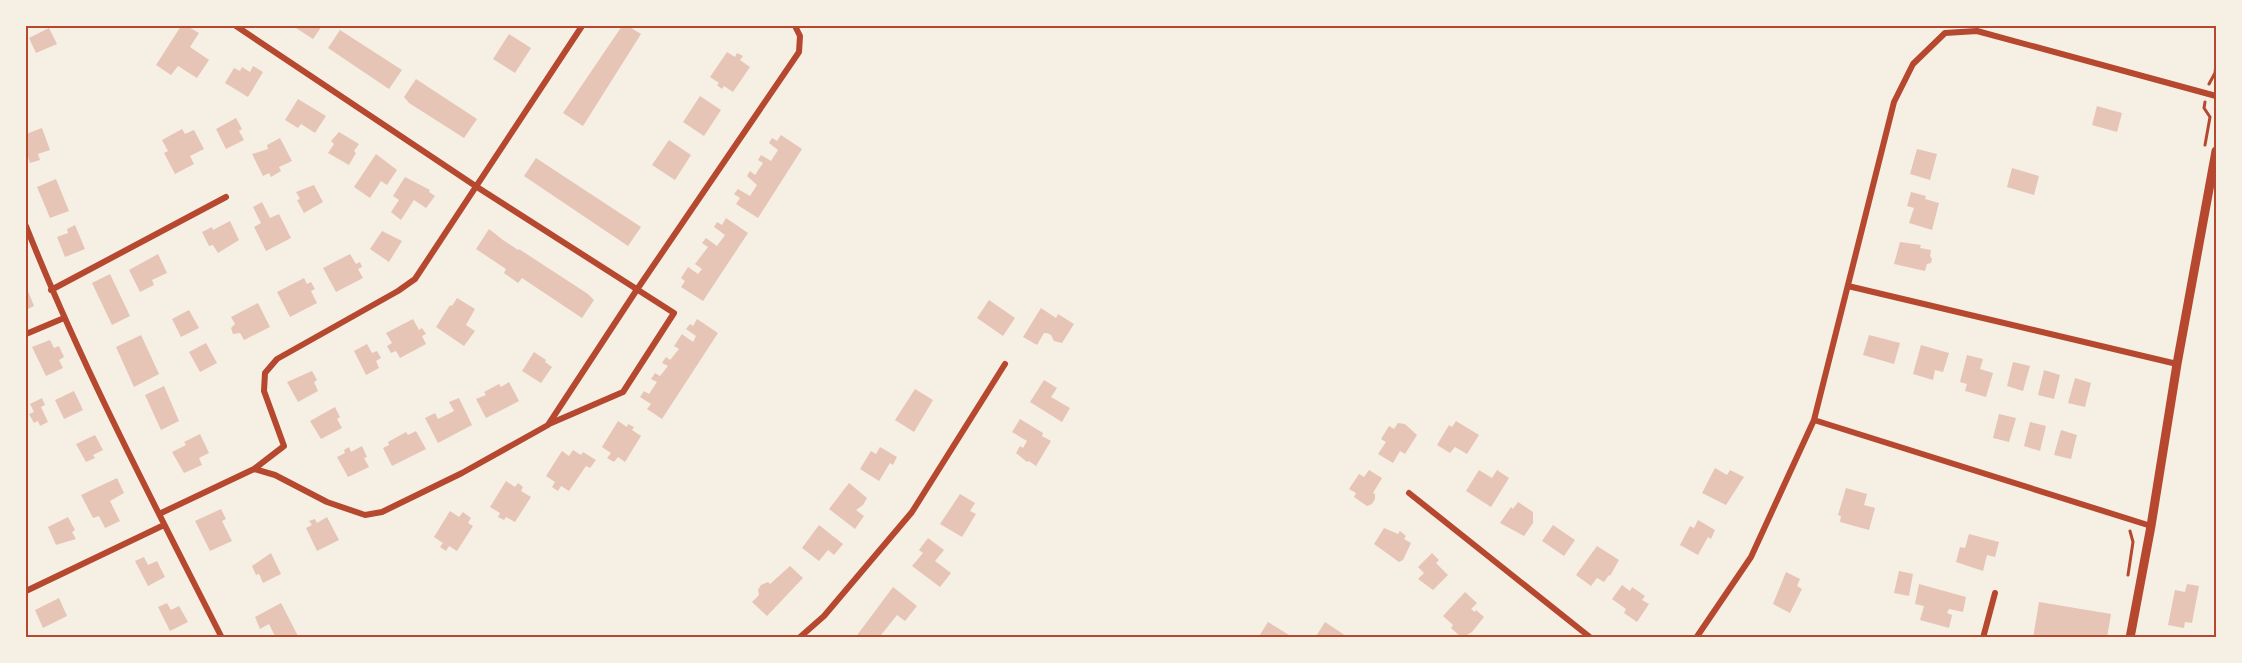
<svg xmlns="http://www.w3.org/2000/svg" width="2242" height="663" font-family="Cabin,sans-serif">
  <rect width="100%" height="100%" fill="#f6efe4"/>
  <path fill="#e6c5b7" d="M181,26H187L199,33L190,47L209,60L197,78L178,66L171,75L156,65Z
    M293,26H322L313,39Z
    M622,26H628L641,34L583,126L563,113Z
    M49,28L57,44L36,53L29,38Z
    M340,30L402,70L389,89L328,48Z
    M509,34L531,48L515,73L493,59Z
    M727,52L735,57L737,53L743,56L740,60L750,67L733,92L724,86L722,89L717,85L719,83L710,77Z
    M253,66L263,72L248,97L225,83L234,68L240,71L242,67L250,72Z
    M416,79L477,119L464,138L409,103L404,97Z
    M700,96L721,110L704,136L683,122Z
    M298,99L326,116L315,133L301,124L298,128L285,120Z
    M2097,106L2122,113L2117,132L2092,125Z
    M236,118L242,129L239,131L244,140L226,149L216,129Z
    M42,128L50,150L38,154L40,160L30,163L26,151V134Z
    M182,129L185,134L194,130L204,149L190,156L194,164L175,174L164,153L168,151L162,140Z
    M339,132L359,144L354,151L356,153L349,165L328,153L334,144L331,141Z
    M781,135L802,149L758,218L736,204L740,198L734,194L738,189L750,196L757,185L747,176L750,171L755,175L763,163L758,160L761,155L771,161L778,150L769,143L772,138L777,141Z
    M280,138L292,161L279,167L281,171L271,177L269,173L263,176L252,154L268,149L267,145Z
    M669,140L691,155L675,180L652,165Z
    M1917,149L1937,154L1930,180L1910,174Z
    M376,154L397,170L387,185L381,181L370,198L354,187Z
    M536,158L641,227L628,246L524,176Z
    M2012,168L2039,176L2034,195L2007,187Z
    M405,177L430,190L429,192L435,196L426,208L414,200L401,220L391,212L399,200L393,196Z
    M56,179L69,211L50,218L37,187Z
    M314,185L323,202L304,213L297,200L300,199L296,192Z
    M1911,192L1926,196L1925,199L1939,203L1932,230L1909,223L1914,208L1907,206Z
    M262,202L270,218L279,214L291,238L266,251L254,227L261,223L253,207Z
    M726,218L748,233L703,301L681,287L685,281L681,278L688,267L698,274L702,269L695,264L708,247L702,243L706,238L717,246L725,235L714,227L717,222L722,225Z
    M230,221L239,240L218,253L213,245L209,246L202,232L212,227L213,230Z
    M75,225L85,249L65,257L57,237L68,233L67,229Z
    M489,229L503,240L518,250L519,249L588,294L594,300L582,318L522,278L518,283L504,273L506,269L476,249Z
    M382,231L402,241L389,262L370,249Z
    M1900,242L1921,245L1920,248L1931,250L1930,256L1932,259L1931,263L1927,264L1925,271L1894,264Z
    M158,254L167,273L152,280L154,285L140,292L129,270Z
    M350,254L356,264L360,262L362,267L358,269L363,278L336,292L323,268Z
    M110,274L130,316L112,325L92,283Z
    M304,278L307,284L311,282L315,289L311,291L317,303L290,317L277,292Z
    M26,286L34,306L26,310Z
    M457,298L475,309L466,325L475,331L464,346L436,327L450,305L452,306Z
    M989,300L1015,318L1003,336L977,318Z
    M258,303L270,327L244,340L240,333L233,334L231,328L235,324L231,317Z
    M1041,308L1056,318L1058,314L1074,324L1062,343L1054,341L1051,335L1047,333H1044L1037,345L1023,337Z
    M189,310L199,328L181,337L172,319Z
    M413,319L419,330L422,328L426,334L422,336L426,344L400,358L396,351L391,353L387,346L392,343L386,333Z
    M697,319L718,333L662,419L647,409L651,404L640,397L644,391L649,394L657,382L651,379L655,373L660,376L668,366L662,363L666,357L670,360L679,349L674,346L682,334L693,342L696,336L686,329L690,324L693,326Z
    M141,335L159,374L134,387L116,347Z
    M1869,335L1900,343L1894,364L1863,355Z
    M50,340L54,348L59,346L64,357L59,360L63,368L46,376L32,347Z
    M206,343L217,363L200,372L189,352Z
    M367,344L372,353L377,351L381,358L376,361L379,368L366,375L354,351Z
    M1921,345L1949,353L1943,372L1935,370L1933,380L1913,374Z
    M534,352L546,360L545,362L552,367L541,383L522,371Z
    M1967,355L1983,359L1980,369L1993,373L1986,397L1965,391L1967,384L1960,382Z
    M2013,362L2030,366L2023,391L2007,386Z
    M2044,370L2060,375L2054,399L2038,395Z
    M312,371L317,380L314,382L318,391L298,402L287,382Z
    M2075,378L2091,383L2085,407L2068,403Z
    M1044,380L1057,388L1051,397L1070,408L1062,422L1030,402Z
    M509,382L519,401L486,418L476,399L486,395L484,392L499,384L501,387Z
    M164,386L179,421L161,430L145,395Z
    M915,389L933,400L914,432L895,420Z
    M74,391L83,410L64,419L55,400Z
    M42,398L45,405L41,407L48,422L40,426L38,421L34,423L29,414L34,412L30,404Z
    M459,398L472,425L438,443L425,418L435,413L438,419L454,411L449,402Z
    M335,407L340,417L337,419L342,428L321,439L310,421Z
    M1999,414L2016,418L2009,442L1993,438Z
    M1020,419L1043,433L1042,436L1051,441L1036,466L1029,461L1027,462L1016,453L1020,446L1023,448L1027,441L1012,432Z
    M618,421L627,427L628,424L634,427L632,430L641,436L625,462L618,457L614,462L607,458L611,453L602,447Z
    M1456,421L1479,435L1467,454L1455,447L1450,453L1437,445L1449,425L1452,427Z
    M2030,422L2046,426L2040,451L2024,446Z
    M1398,423L1405,424L1417,435L1405,454L1400,451L1393,463L1378,454L1386,442L1381,439L1389,426L1394,429Z
    M2061,430L2077,435L2071,459L2054,455Z
    M416,431L426,449L392,466L383,448L389,445L388,442L406,432L408,435Z
    M200,434L209,453L199,458L202,465L184,473L172,452L186,445L184,442Z
    M95,435L103,450L93,455L95,458L86,462L76,444Z
    M362,446L367,457L364,458L369,467L348,477L337,457L345,453L344,450L349,447L351,452Z
    M880,447L897,457L893,465L890,463L879,481L860,469L871,451L876,454Z
    M573,450L581,455L583,452L596,460L590,468L586,466L569,491L561,486L558,491L552,487L555,482L546,476L562,451L569,456Z
    M1715,468L1727,475L1730,470L1744,477L1726,505L1702,493Z
    M1369,470L1382,478L1373,493L1375,494V499L1372,504L1367,506L1354,497L1356,493L1349,489L1359,474L1364,477Z
    M1479,470L1492,478L1497,470L1509,478L1491,507L1466,491Z
    M117,478L124,493L110,501L120,521L105,528L99,516L93,518L81,495Z
    M506,481L515,487L518,483L523,487L521,491L531,497L515,522L506,517L504,520L498,517L500,513L490,507Z
    M849,483L867,498L863,505L856,510L864,516L855,529L829,509Z
    M1846,488L1867,494L1864,505L1875,508L1869,530L1840,522L1841,516L1838,515Z
    M960,494L975,503L970,511L976,514L962,537L940,524Z
    M1518,502L1533,512V523L1524,536L1500,523L1511,507L1513,509Z
    M221,509L226,519L222,521L232,541L210,551L195,521Z
    M450,511L459,517L463,512L471,518L468,523L473,526L457,551L449,546L446,551L440,547L443,543L434,537Z
    M68,517L75,530L72,532L76,539L56,545L48,527Z
    M327,517L339,540L317,551L306,528L312,525L309,521L315,519L317,523Z
    M1698,520L1715,530L1711,539L1708,537L1698,555L1680,545L1690,526L1694,528Z
    M819,525L843,544L834,555L828,550L819,561L802,548Z
    M1553,525L1575,540L1564,556L1542,541Z
    M1384,528L1398,534L1400,531L1406,536L1404,539L1411,543L1403,560L1399,562L1374,544Z
    M1969,534L1999,542L1995,557L1987,555L1983,571L1956,562L1960,547L1965,548Z
    M928,538L944,550L935,561L951,573L940,587L912,566L923,553L919,550Z
    M1597,546L1619,560L1610,576L1609,575L1604,582L1597,578L1591,586L1576,575Z
    M271,553L281,574L263,583L259,574L256,575L252,566Z
    M1432,553L1439,560L1436,563L1448,575L1433,590L1418,579L1424,573L1418,567Z
    M144,557L148,565L157,561L165,577L148,586L135,561Z
    M790,566L803,578L767,616L752,602L759,595L758,590L761,585L768,582L770,584Z
    M1899,571L1913,574L1909,596L1894,593Z
    M1786,572L1800,579L1797,586L1802,589L1790,613L1773,604Z
    M1919,584L1966,597L1963,612L1949,609L1947,613L1952,615L1949,628L1920,620L1924,606L1915,604Z
    M2187,584L2199,586L2192,623L2185,622L2184,628L2168,625L2175,590L2185,592Z
    M1622,585L1630,591L1632,587L1645,596L1642,600L1649,604L1637,622L1624,613L1626,609L1612,599Z
    M893,587L917,606L905,621L897,615L881,635L884,638H855Z
    M1465,592L1477,603L1471,609L1475,612L1476,610L1484,617L1472,632L1462,638L1451,628L1453,625L1443,616Z
    M59,598L67,616L43,628L35,610Z
    M2039,602L2111,614L2107,638H2033Z
    M167,603L171,610L179,606L188,622L170,631L158,607Z
    M281,603L299,638H276L269,624L260,629L255,617Z
    M1268,622L1289,635L1287,638H1258Z
    M1325,622L1349,638H1315Z"/>
  <g fill="none" stroke-linecap="round" stroke-linejoin="round">
    <path stroke="#b5482f" stroke-width="3" d="M2209,84L2215,73L2216,64
      M2205,145L2210,117L2204,108L2205,102
      M2128,575L2133,542L2130,531"/>
    <path stroke="#b5482f" stroke-width="6" d="M236,26L477,187L674,313L623,392L549,424
      M26,226C82,367 153,502 222,638
      M1848,286L2177,364
      M51,290L226,197
      M26,334L64,318
      M1814,420L2151,526
      M254,469L284,446L264,391L265,373L277,359L398,291L415,279L582,26
      M1409,493L1591,638
      M159,514L254,469L275,475L327,502L365,515L382,512L462,473L548,425L636,291L799,52L800,36L795,26
      M26,591L164,525
      M799,638L824,616L912,512L1005,364
      M1696,638L1751,557L1814,420L1894,102L1913,64L1945,33L1977,31L2216,96
      M1983,638L1995,593"/>
    <path stroke="#b5482f" stroke-width="9" d="M2130,638L2151,526L2177,364L2216,151"/>
  </g>
  <rect width="2242" height="663" fill="none" stroke="#f6efe4" stroke-width="54"/>
  <rect x="27" y="27" width="2188" height="609" fill="none" stroke="#b5482f" stroke-width="2"/>
</svg>
